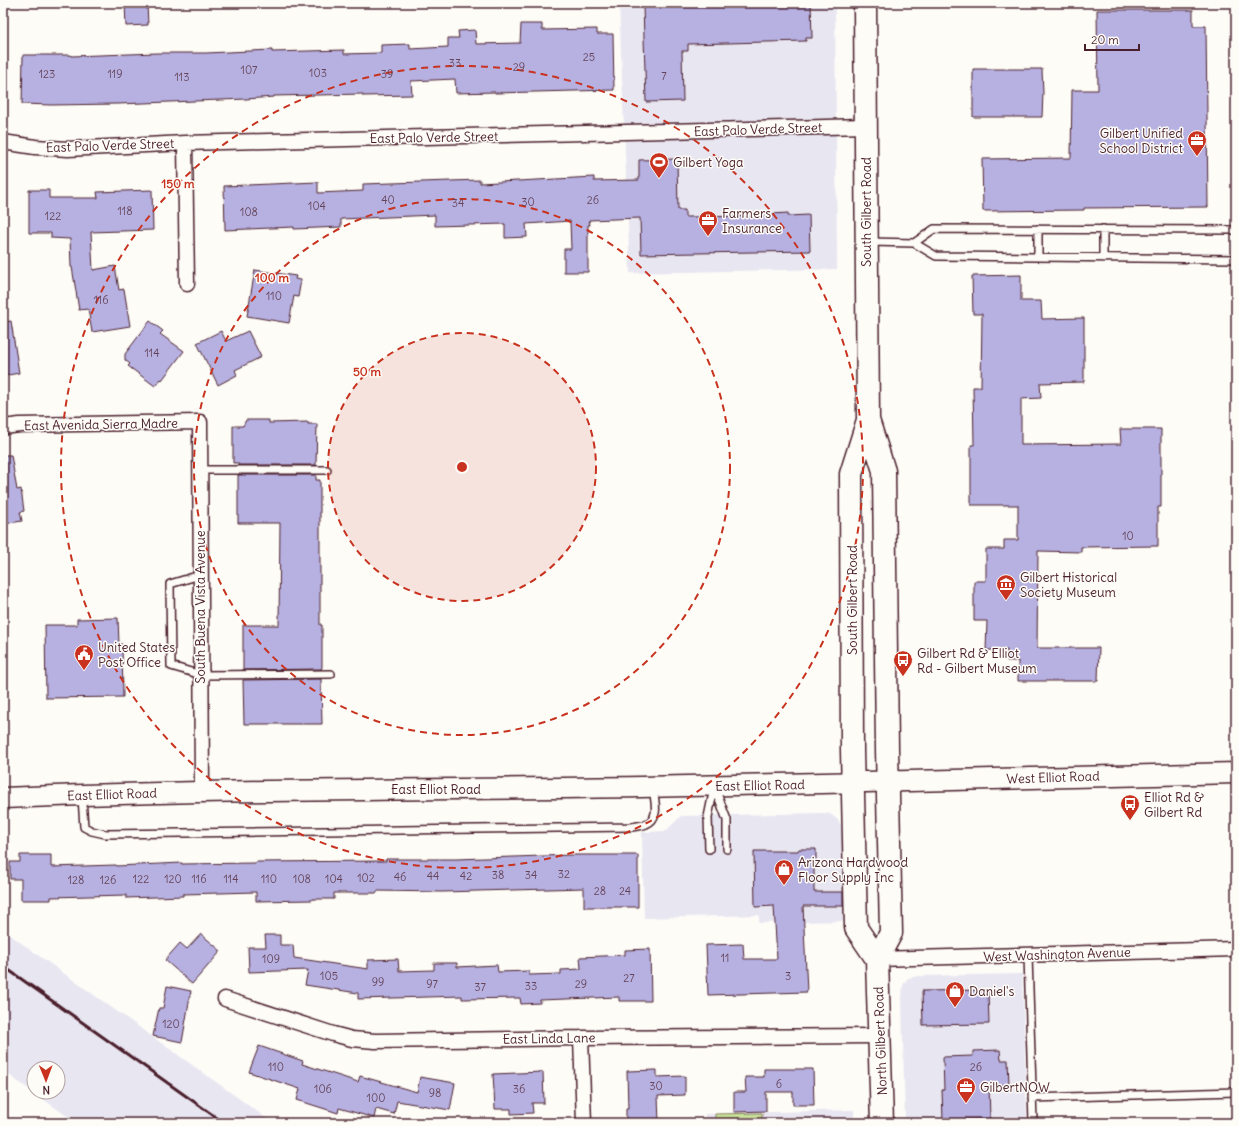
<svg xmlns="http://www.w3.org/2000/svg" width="1239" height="1126" font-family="Delius,sans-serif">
  <rect width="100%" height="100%" fill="#fdfcf7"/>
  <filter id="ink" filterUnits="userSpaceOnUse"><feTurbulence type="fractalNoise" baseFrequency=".025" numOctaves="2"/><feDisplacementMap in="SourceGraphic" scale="8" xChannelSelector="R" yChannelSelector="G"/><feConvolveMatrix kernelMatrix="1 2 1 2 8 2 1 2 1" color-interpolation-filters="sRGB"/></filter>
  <g filter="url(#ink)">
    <path fill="#e8e6f1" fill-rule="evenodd" d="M619,3H835L837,269L630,273Z
      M823,813L830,814L837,819L842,826L845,836L847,921L759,923V915L644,918L642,832L666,831L681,816Z
      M3,930L209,1077L273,1123H77L3,1071ZM34,1068H58V1092H34Z
      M1022,974L1027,1123H905L902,998L903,985L908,978L918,976Z
      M854,1110V1123H705V1114Z"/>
    <path fill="#c8e299" stroke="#898062" d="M762,1113V1123H715V1114Z"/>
    <path fill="#b7b1e2" stroke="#4a1f2b" d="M760,3H811L812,38H806V41L688,44V51H682L683,101L646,102L643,6Z
      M125,4H147L148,25L126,26Z
      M1097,10H1193V26H1206L1208,207L1084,208V210L983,211L982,159L1071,158L1072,90H1098Z
      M521,24H542V30L597,29V34H613L614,90L495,93V92L456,93L455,79L411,81L412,95L363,96V94L274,96V97L246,99L118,104L51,105L22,104L23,55H71V56L158,53H206L272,50V52L344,50V54L381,53V45L410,44V49L448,47V38H459L458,31L475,30L476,44L520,43Z
      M973,69H1042L1043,93L1042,117H973Z
      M677,159L678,210H685V217L772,216V214L788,213V216L809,215L810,251L641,254L640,218L589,220L590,225H588V272H564V249H571L570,221L526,224L527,237L505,238V224L435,226V215L341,219V227L294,229V227L225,230L224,186L318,182V193L363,191V184L480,180V183L594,177V181L639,180V160Z
      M29,190H49V198H98L97,192L152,190L153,230L91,232L93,270L115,266L119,290L124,289L130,326L92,332L88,309L79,310L72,267H71L70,239L51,238V233H29Z
      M255,270L296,276L295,279L301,280L298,297L294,296L289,323L247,316Z
      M1021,275V301H1041L1042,319L1084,318V382L1040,383L1041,398L1021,399V445L1121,444L1120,429H1161V507H1158V546L1081,547V552L1038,551L1037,648H1099L1098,681H1018V661H1007V650H986L987,621H974V581H986V549H1004V540H1018V505H971V445H974L973,387H981L982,314H973L972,276Z
      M11,321L19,373L3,376V322Z
      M150,321L163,331L160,334L184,351L162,380L161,379L155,386L128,366L130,364L125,360V354Z
      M221,331L226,341L248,331L261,357L235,370L237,375L218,385L197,343Z
      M246,420H269V423L308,422V424H317L316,465H238V463H233V426H243Z
      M3,455H11L17,490L21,489L24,511L20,512L22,521L3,524Z
      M238,475H316V480H320V625H322V668L321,669L243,670V625H279L280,523H238Z
      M118,618L119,644H122L123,697L46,698L45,625H77V619Z
      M321,679L322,724H244L243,680Z
      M799,849H816V865H814V892H843V906H803L807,992L708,995L706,945L743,944L744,959H777L774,906L755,907L754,851H798Z
      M20,855H51V867L116,865V866L182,863V864L256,863V862L386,861V859H456L572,855H638V907H584V888L442,892L377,891V893H334V899H312V900L256,901V892L183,894V896L126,898V895L51,897V900H21V879H10V862H20Z
      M201,934L221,951L192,984L165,960L180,943L187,949Z
      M265,935H280V945H293L294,958L368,969V960L398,959L399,971L434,970V963H457V967L497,965L498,972L529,971V975L561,974V970L581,969L580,957L625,955V950L650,949L651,1001H619V997L540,1000V1003L521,1004L520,998L462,999V996L358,999V993L305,985L308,970L249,972L248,947H266Z
      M167,986L191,991L182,1042L153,1036L159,1008H163Z
      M988,990L989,1024L923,1025L922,991Z
      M259,1046L303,1061L302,1064L358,1082L360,1076L417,1092L420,1077L455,1083L450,1110L397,1101L394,1114L376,1109L374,1118L339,1108L338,1113L297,1100L300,1089L249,1072Z
      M1000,1050L1001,1060H1008L1009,1085H989L990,1119L943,1120L942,1090H944L943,1057L973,1056V1051Z
      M764,1069H813L814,1105H793V1092H766V1111L734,1112V1092H746L745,1077H764Z
      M657,1070V1077L685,1076V1095L658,1096L659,1123H626V1109H628L627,1071Z
      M543,1072L544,1103H532L533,1113L511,1114V1109H495L493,1074Z"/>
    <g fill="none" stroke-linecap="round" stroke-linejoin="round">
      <defs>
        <path id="lane" d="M1038,229V257
          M870,242L914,243L936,256L1236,259
          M914,243L934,229L1236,230
          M1103,258V229
          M200,470H327
          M200,575L170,584L171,666L201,675L331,674
          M715,788L727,820V849
          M82,797L84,827L92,831L105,834L631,827C636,826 642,826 646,824C661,818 654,800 653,787
          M709,849L708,817L714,788
          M1028,955L1033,1123
          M1032,1098L1236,1092"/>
        <path id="street" d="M3,142L35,147L68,149L185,143L865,126
          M185,143L187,284
          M3,427L20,425L200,422L202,791
          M877,959L1236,949
          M225,999L333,1034L352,1039L375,1041L581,1038L879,1036
          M581,1038L584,1123"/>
        <path id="secondary" d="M3,798C216,789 428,790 641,787C839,784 1038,777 1236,773"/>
        <path id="primary" d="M865,3L868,420L851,474L852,750L856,928L877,959
          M868,420L884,471L887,749L891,933L877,959L882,1123"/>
      </defs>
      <use href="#lane" stroke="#4a1f2b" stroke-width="10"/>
      <use href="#street" stroke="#4a1f2b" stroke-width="17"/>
      <use href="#secondary" stroke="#4a1f2b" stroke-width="23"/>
      <use href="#primary" stroke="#4a1f2b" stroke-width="25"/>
      <use href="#lane" stroke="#fdfcf7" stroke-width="7"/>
      <use href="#street" stroke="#fdfcf7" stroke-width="14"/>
      <use href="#secondary" stroke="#fdfcf7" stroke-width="20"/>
      <use href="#primary" stroke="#fdfcf7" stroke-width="22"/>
      <path stroke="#4a1f2b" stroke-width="3" d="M3,966L224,1123"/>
    </g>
  </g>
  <circle cx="462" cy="467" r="134" fill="#c8321e" fill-opacity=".12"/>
  <g fill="none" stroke="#c8321e" stroke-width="2" stroke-dasharray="7 5">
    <circle cx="462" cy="467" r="134"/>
    <circle cx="462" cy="467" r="268"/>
    <circle cx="462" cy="467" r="401"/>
  </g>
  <defs>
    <symbol id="office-pin" viewBox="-11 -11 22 30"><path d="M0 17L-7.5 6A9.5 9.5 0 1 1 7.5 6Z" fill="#c8321e" stroke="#fdfcf7"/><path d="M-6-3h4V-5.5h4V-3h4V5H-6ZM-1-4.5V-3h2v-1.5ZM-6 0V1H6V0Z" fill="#fff"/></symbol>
    <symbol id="stadium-pin" viewBox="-11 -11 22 30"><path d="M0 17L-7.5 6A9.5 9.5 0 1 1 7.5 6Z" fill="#c8321e" stroke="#fdfcf7"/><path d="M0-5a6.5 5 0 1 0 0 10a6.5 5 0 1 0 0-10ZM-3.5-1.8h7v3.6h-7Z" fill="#fff"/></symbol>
    <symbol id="museum-pin" viewBox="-11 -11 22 30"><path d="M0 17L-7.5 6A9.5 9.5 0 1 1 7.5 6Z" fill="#c8321e" stroke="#fdfcf7"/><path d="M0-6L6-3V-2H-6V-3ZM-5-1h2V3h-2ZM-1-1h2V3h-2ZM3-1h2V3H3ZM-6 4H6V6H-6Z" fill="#fff"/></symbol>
    <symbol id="civic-pin" viewBox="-11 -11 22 30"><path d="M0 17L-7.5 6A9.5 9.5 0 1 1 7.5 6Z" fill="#c8321e" stroke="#fdfcf7"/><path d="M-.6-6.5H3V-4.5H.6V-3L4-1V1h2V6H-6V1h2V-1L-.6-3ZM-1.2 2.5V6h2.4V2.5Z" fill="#fff"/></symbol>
    <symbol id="bus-pin" viewBox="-11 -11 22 30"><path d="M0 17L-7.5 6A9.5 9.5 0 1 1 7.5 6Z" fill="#c8321e" stroke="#fdfcf7"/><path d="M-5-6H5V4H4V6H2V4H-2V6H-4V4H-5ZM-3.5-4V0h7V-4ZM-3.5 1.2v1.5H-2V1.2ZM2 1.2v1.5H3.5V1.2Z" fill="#fff"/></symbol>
    <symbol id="shop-pin" viewBox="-11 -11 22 30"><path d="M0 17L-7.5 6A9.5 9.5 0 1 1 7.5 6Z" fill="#c8321e" stroke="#fdfcf7"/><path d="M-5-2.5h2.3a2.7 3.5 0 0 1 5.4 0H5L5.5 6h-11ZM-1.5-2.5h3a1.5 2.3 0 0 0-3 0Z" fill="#fff"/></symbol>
  </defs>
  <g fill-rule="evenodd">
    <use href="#office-pin" x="1186" y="129" width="22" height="30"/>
    <use href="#stadium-pin" x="648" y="151" width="22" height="30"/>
    <use href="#office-pin" x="697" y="209" width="22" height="30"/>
    <use href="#museum-pin" x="995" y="573" width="22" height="30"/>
    <use href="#civic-pin" x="73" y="643" width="22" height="30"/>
    <use href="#bus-pin" x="892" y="649" width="22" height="30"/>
    <use href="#bus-pin" x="1119" y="793" width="22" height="30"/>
    <use href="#shop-pin" x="773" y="858" width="22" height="30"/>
    <use href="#shop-pin" x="944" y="980" width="22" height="30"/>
    <use href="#office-pin" x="955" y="1076" width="22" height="30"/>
  </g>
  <g text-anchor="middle" stroke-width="3" stroke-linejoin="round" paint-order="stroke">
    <g font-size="11" fill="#654459">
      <text x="589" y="61">25</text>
      <text x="455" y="67">33</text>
      <text x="519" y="71">29</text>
      <text x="249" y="74">107</text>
      <text x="318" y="77">103</text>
      <text x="47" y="78">123</text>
      <text x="115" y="78">119</text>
      <text x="387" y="78">39</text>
      <text x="664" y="80">7</text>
      <text x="182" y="81">113</text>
      <text x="388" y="204">40</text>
      <text x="593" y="204">26</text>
      <text x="528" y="206">30</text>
      <text x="458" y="207">34</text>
      <text x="317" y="210">104</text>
      <text x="125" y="215">118</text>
      <text x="249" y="216">108</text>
      <text x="53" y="220">122</text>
      <text x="274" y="300">110</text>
      <text x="101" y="304">116</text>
      <text x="152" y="357">114</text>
      <text x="1128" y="540">10</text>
      <text x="564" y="878">32</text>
      <text x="498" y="879">38</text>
      <text x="531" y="879">34</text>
      <text x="433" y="880">44</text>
      <text x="466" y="880">42</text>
      <text x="400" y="881">46</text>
      <text x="366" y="882">102</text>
      <text x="141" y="883">122</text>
      <text x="173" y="883">120</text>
      <text x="199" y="883">116</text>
      <text x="231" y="883">114</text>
      <text x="269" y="883">110</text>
      <text x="302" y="883">108</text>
      <text x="334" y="883">104</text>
      <text x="76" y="884">128</text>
      <text x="108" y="884">126</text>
      <text x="600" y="895">28</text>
      <text x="625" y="895">24</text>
      <text x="725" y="962">11</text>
      <text x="271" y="963">109</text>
      <text x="329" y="980">105</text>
      <text x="788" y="980">3</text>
      <text x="629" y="982">27</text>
      <text x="378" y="986">99</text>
      <text x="432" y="988">97</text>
      <text x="581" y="988">29</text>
      <text x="531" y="990">33</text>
      <text x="480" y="991">37</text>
      <text x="171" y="1028">120</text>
      <text x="276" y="1071">110</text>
      <text x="976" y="1071">26</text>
      <text x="779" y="1088">6</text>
      <text x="656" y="1090">30</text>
      <text x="323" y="1093">106</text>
      <text x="519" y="1093">36</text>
      <text x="435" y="1097">98</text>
      <text x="376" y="1102">100</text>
    </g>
    <g font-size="13" fill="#4a1f2b" stroke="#fdfcf7">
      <text transform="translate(758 129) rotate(-2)" y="5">East Palo Verde Street</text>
      <text transform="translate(434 137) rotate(-1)" y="5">East Palo Verde Street</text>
      <text transform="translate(110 145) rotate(-2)" y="5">East Palo Verde Street</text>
      <text transform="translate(866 212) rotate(-90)" y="5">South Gilbert Road</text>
      <text transform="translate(101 424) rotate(-1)" y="5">East Avenida Sierra Madre</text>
      <text transform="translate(852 600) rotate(-90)" y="5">South Gilbert Road</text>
      <text transform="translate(200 607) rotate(-90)" y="5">South Buena Vista Avenue</text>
      <text transform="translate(1053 777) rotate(-2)" y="5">West Elliot Road</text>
      <text transform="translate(760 785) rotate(-1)" y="5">East Elliot Road</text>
      <text x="436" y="794">East Elliot Road</text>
      <text transform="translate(112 794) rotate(-2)" y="5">East Elliot Road</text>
      <text transform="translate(1057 954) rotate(-2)" y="5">West Washington Avenue</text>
      <text transform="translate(549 1038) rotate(-1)" y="5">East Linda Lane</text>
      <text transform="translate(880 1041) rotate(-92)" y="5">North Gilbert Road</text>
    </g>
    <g font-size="13" fill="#4a1f2b" stroke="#fdfcf7" text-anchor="start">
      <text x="1183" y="138" text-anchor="end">Gilbert Unified<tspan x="1183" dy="15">School District</tspan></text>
      <text x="673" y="167">Gilbert Yoga</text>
      <text x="722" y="218">Farmers<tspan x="722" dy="15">Insurance</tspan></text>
      <text x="1020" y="582">Gilbert Historical<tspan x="1020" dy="15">Society Museum</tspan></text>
      <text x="98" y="652">United States<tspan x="98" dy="15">Post Office</tspan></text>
      <text x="917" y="658">Gilbert Rd &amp; Elliot<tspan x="917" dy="15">Rd - Gilbert Museum</tspan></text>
      <text x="1144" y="802">Elliot Rd &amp;<tspan x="1144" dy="15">Gilbert Rd</tspan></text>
      <text x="798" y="867">Arizona Hardwood<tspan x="798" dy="15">Floor Supply Inc</tspan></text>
      <text x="969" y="996">Daniel's</text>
      <text x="980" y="1092">GilbertNOW</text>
    </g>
  </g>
  <circle cx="462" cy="467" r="6" fill="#c8321e" stroke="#fdfcf7" stroke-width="2"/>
  <g font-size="12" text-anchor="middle" font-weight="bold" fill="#c8321e" stroke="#fdfcf7" stroke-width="3" stroke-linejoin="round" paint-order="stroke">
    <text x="178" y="188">150 m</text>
    <text x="272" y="282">100 m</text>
    <text x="367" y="376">50 m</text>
  </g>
  <rect width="1239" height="1126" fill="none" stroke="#fdfcf7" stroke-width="16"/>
  <rect x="8" y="8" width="1223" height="1110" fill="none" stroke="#4a1f2b" stroke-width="1.5" filter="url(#ink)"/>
  <g transform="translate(46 1080) rotate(179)"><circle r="19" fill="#fdfcf7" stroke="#b5a4a5"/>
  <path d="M0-3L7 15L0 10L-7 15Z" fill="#c8321e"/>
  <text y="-6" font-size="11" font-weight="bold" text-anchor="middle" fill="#4a1f2b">N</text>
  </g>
  <path d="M1085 44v6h54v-6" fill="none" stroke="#4a1f2b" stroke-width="2"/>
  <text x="1091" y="44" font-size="12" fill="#4a1f2b" stroke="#fdfcf7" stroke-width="3" paint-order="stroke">20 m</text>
</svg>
